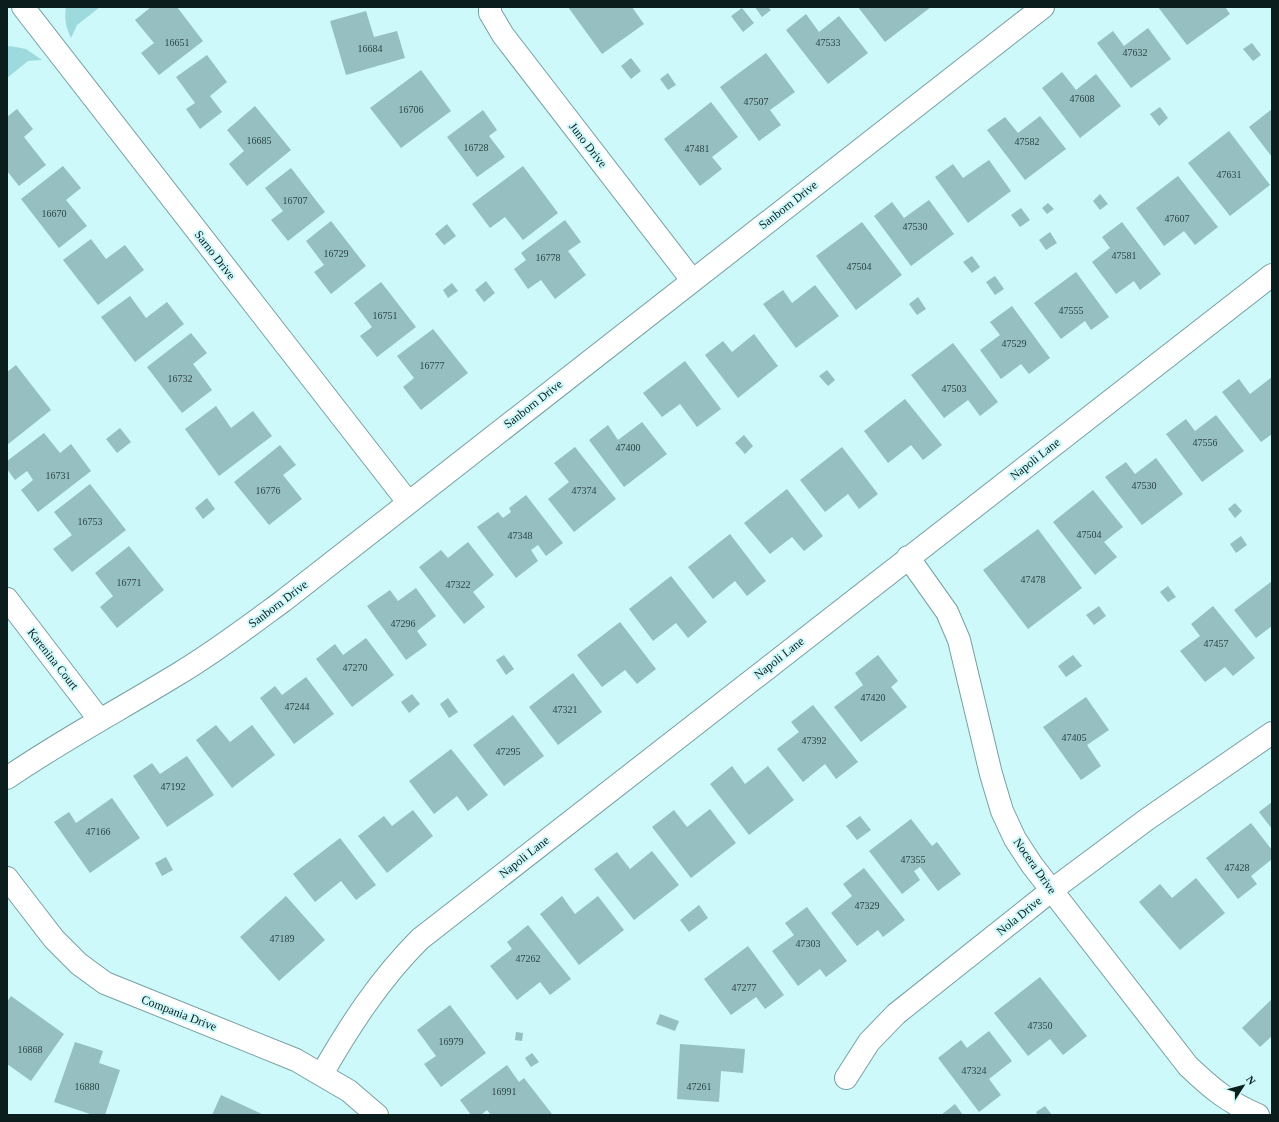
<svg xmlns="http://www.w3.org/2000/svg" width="1279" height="1122" font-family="'Times New Roman',serif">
  <rect width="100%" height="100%" fill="#cdf9fb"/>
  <path fill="#9ddadd" d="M66,7H100L77,25L71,38C66,28 64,18 66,7Z
    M10,46L26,49L42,60L28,61L7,78V47Z"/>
  <path fill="#95bfc1" d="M151,7H177L203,41L159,75L141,53L154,43L135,20Z
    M568,7H632L644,24L602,54Z
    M755,7H768L771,10L762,17Z
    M858,7H931L885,42Z
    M1158,7H1225L1230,14L1187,45Z
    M742,8L754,23L743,32L731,16Z
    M366,11L374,37L397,31L405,58L346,75L330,21Z
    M806,14L819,32L839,16L868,53L828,84L786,30Z
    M1148,28L1171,59L1131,88L1097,43L1113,31L1124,46Z
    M1252,43L1261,55L1253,61L1243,49Z
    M766,53L795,92L770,110L781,125L759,141L720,87Z
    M207,55L227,82L210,96L222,112L200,129L186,109L195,103L176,77Z
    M631,58L641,71L631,79L621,66Z
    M421,70L451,111L401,148L370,108Z
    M1062,72L1076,90L1096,74L1121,106L1080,138L1042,88Z
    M668,73L676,85L668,90L660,79Z
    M711,102L738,137L712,157L722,169L700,186L664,139Z
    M255,106L291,150L247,186L229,164L244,151L227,130Z
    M1160,107L1168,118L1159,126L1150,114Z
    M17,109L33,129L24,137L46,165L19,186L7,171V117Z
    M1272,109V157L1249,127Z
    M483,110L497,130L489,136L505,157L477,177L447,137Z
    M1040,116L1066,149L1025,180L987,130L1005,117L1018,133Z
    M1229,131L1270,185L1230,216L1188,163Z
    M989,160L1011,191L968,223L935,177L953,164L963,178Z
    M63,166L81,188L66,200L87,226L59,248L21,199Z
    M523,166L558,213L523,240L505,217L490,228L472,204Z
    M291,168L325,212L288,241L271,220L283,211L265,188Z
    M1178,176L1218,227L1195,245L1184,231L1164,246L1136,208Z
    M1100,194L1108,204L1100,210L1093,201Z
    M929,200L954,234L911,266L874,216L892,202L904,218Z
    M1048,203L1054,209L1047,214L1042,208Z
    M1021,208L1030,220L1020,227L1011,215Z
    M565,220L581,242L568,251L586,275L555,299L541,280L528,289L514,269L526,260L521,253Z
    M331,221L366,266L331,294L314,272L324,265L306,241Z
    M862,222L902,275L856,310L816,256Z
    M1122,222L1161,274L1140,290L1134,281L1116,294L1092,262L1110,248L1102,237Z
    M447,224L456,236L444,245L435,234Z
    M1050,232L1057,243L1046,250L1039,240Z
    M91,239L106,259L125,245L144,270L98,305L63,260Z
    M972,256L980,267L972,273L963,262Z
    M1076,272L1109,317L1091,330L1085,321L1061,339L1034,303Z
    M995,276L1004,289L995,295L986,282Z
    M486,281L495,293L484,302L475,290Z
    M381,282L416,327L377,357L360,336L372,327L354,303Z
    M452,283L458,291L448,298L443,290Z
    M815,285L839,316L796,348L763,304L783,290L792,303Z
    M130,296L146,318L167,302L184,324L135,362L101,317Z
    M918,297L926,309L917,315L909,304Z
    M1012,306L1050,358L1029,374L1021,364L1001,379L980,350L1000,335L990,322Z
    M433,329L468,373L421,410L403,387L414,378L397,356Z
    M191,333L207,353L193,364L212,390L182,413L147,367Z
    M754,334L778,366L738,398L705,355L723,341L732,352Z
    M953,343L998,402L980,416L968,400L944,418L911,375Z
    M685,361L721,409L697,427L680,404L662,417L643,393Z
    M16,365L51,410L7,445V372Z
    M827,370L835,380L828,386L819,376Z
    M1272,377V434L1261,442L1222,392L1239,379L1250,394Z
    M905,399L942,445L923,460L911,445L888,463L864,431Z
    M216,406L231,428L253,411L272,436L219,476L185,429Z
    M1216,415L1244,451L1202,482L1166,434L1186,419L1195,431Z
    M642,422L667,454L624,487L589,440L608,425L618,440Z
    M120,428L131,442L117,453L106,439Z
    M44,433L60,453L71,444L91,471L38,512L21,490L33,480L27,471L15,480L7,469V461Z
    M744,435L753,446L745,454L735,443Z
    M280,445L296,465L283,475L302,499L269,525L234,482Z
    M575,447L616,499L574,532L548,499L569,482L554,463Z
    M842,447L878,494L859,509L848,494L825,512L800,480Z
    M1156,458L1183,494L1142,525L1105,477L1126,462L1135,474Z
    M90,484L126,530L72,572L53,549L72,535L54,512Z
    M787,489L823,536L804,551L792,537L770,554L744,523Z
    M1093,490L1123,527L1104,542L1117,557L1095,575L1053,522Z
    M526,495L563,543L546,556L538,545L531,550L538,561L516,578L477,527L498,512L503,518L511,512L509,508Z
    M207,498L215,509L203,519L195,508Z
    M1235,503L1242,511L1235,518L1228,509Z
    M1038,529L1082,588L1028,629L983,570Z
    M730,534L766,581L747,596L735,581L713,599L688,567Z
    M1241,536L1247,545L1236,553L1230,544Z
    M468,542L494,575L473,592L485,607L464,624L419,567L441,550L448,558Z
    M129,546L164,590L117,628L100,607L113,596L95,573Z
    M671,576L707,622L688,638L676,623L653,641L629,609Z
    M1272,581V626L1256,638L1234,610Z
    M1168,586L1176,597L1168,602L1160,592Z
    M416,588L436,616L417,631L427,645L406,660L367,606L390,590L398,601Z
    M1099,606L1106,616L1094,625L1086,615Z
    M1213,606L1255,658L1233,676L1225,667L1205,682L1180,651L1200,636L1191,624Z
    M620,622L656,669L637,684L625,670L602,687L577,655Z
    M366,638L394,675L352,707L316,659L335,644L343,655Z
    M504,655L514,669L506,675L496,660Z
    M878,655L898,681L891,687L907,707L861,742L834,707L863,685L855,673Z
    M1073,655L1082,666L1066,677L1058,666Z
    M573,673L602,712L558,745L529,707Z
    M306,677L334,714L294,744L260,698L275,686L282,695Z
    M412,694L420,704L409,713L401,702Z
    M1086,697L1109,730L1087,745L1101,766L1081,780L1043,727Z
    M448,698L458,712L449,718L440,704Z
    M813,705L858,762L836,779L825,764L803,782L777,749L799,732L791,722Z
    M513,715L544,756L504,786L473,745Z
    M216,725L230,742L252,725L275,755L232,788L196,740Z
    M451,749L488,795L468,811L457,796L434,814L409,781Z
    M187,756L214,795L167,827L133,776L152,763L160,774Z
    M732,766L745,784L768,766L794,800L749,835L710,784Z
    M112,798L140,838L90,873L54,822L69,812L76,823Z
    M1272,802V829L1259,812Z
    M710,809L736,843L691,878L652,827L674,810L687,827Z
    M413,810L433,836L387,873L358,836L384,816L392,826Z
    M860,816L871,830L857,840L846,826Z
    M911,819L932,846L937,842L961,874L938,891L920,867L914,871L920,880L902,894L869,851Z
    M1251,823L1272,850V859L1251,876L1257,884L1238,899L1206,858Z
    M340,838L376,885L356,900L341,881L315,902L293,874Z
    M652,851L679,885L634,920L594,869L617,852L630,869Z
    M166,857L173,870L162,876L155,863Z
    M864,868L905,920L883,937L878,930L857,946L831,913L852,896L843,884Z
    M1196,878L1225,913L1180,950L1139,902L1160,884L1172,898Z
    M286,896L325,940L279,981L240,937Z
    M562,896L575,914L598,896L624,930L579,965L540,914Z
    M699,905L708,918L689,932L680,920Z
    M807,907L847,961L826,977L820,969L798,986L772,951L794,935L785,923Z
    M528,925L571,979L550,995L540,982L517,1000L490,966L512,949L507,942Z
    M748,946L784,995L765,1009L756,997L731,1015L704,979Z
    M1040,977L1087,1036L1063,1055L1050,1039L1028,1056L994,1013Z
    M11,996L64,1034L31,1081L7,1064V1002Z
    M1272,999V1036L1260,1047L1242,1028Z
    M450,1005L486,1053L441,1087L424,1064L436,1056L417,1030Z
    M660,1014L679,1021L675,1031L656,1024Z
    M989,1031L1012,1061L989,1079L1001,1095L979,1112L938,1058L961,1040L967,1048Z
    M516,1032L523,1033L522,1041L515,1040Z
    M75,1042L103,1051L99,1063L120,1070L105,1115H93L54,1102Z
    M680,1044L745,1049L743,1073L721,1071L719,1102L677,1099Z
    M532,1053L539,1062L531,1067L525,1058Z
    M507,1065L519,1082L524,1078L552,1114L491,1115L487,1110L481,1115H471L460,1100Z
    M221,1095L264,1115H212Z
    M955,1104L963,1115H941Z
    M1045,1106L1052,1115H1038L1036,1112Z"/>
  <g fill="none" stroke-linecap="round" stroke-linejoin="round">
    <defs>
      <path id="street" d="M23,7L408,502
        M490,7V13L503,35L692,280
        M908,557L947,612L959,640L991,774L1002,811L1015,839L1032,865L1188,1066C1211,1088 1229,1103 1258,1115
        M7,599L99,719
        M7,778C62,740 121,709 178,674C215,652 249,626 283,601L1043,7
        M7,878L54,939L79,964L105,983L296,1060L349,1091L377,1115
        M322,1074C350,1025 380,979 420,939L1272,275
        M846,1078L869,1042L896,1014L1052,890L1146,820L1272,733"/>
    </defs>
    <use href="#street" stroke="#77a0a2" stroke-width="24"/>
    <use href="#street" stroke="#fff" stroke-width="22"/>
  </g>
  <g text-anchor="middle" stroke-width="4" stroke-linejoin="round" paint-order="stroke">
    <g font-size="10" fill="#2e4647">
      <text x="177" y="46">16651</text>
      <text x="828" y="46">47533</text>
      <text x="370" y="52">16684</text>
      <text x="1135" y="56">47632</text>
      <text x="1082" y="102">47608</text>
      <text x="756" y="105">47507</text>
      <text x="411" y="113">16706</text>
      <text x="259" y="144">16685</text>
      <text x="1027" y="145">47582</text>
      <text x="476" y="151">16728</text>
      <text x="697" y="152">47481</text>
      <text x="1229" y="178">47631</text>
      <text x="295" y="204">16707</text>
      <text x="54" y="217">16670</text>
      <text x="1177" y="222">47607</text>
      <text x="915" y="230">47530</text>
      <text x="336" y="257">16729</text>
      <text x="1124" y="259">47581</text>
      <text x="548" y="261">16778</text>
      <text x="859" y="270">47504</text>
      <text x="1071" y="314">47555</text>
      <text x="385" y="319">16751</text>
      <text x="1014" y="347">47529</text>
      <text x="432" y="369">16777</text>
      <text x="180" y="382">16732</text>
      <text x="954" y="392">47503</text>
      <text x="1205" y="446">47556</text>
      <text x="628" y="451">47400</text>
      <text x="58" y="479">16731</text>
      <text x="1144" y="489">47530</text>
      <text x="268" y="494">16776</text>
      <text x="584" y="494">47374</text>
      <text x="90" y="525">16753</text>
      <text x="1089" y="538">47504</text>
      <text x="520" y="539">47348</text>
      <text x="1033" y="583">47478</text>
      <text x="129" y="586">16771</text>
      <text x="458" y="588">47322</text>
      <text x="403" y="627">47296</text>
      <text x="1216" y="647">47457</text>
      <text x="355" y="671">47270</text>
      <text x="873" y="701">47420</text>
      <text x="297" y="710">47244</text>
      <text x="565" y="713">47321</text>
      <text x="1074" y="741">47405</text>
      <text x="814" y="744">47392</text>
      <text x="508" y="755">47295</text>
      <text x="173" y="790">47192</text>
      <text x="98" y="835">47166</text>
      <text x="913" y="863">47355</text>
      <text x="1237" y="871">47428</text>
      <text x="867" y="909">47329</text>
      <text x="282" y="942">47189</text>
      <text x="808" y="947">47303</text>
      <text x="528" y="962">47262</text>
      <text x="744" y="991">47277</text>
      <text x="1040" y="1029">47350</text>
      <text x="451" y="1045">16979</text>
      <text x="30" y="1053">16868</text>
      <text x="974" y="1074">47324</text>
      <text x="87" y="1090">16880</text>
      <text x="699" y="1090">47261</text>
      <text x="504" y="1095">16991</text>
    </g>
    <g font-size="12" fill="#0c1d1e" stroke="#cdf9fb">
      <text transform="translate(588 145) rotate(52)" y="4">Juno Drive</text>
      <text transform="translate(788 205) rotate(-38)" y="4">Sanborn Drive</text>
      <text transform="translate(215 255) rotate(52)" y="4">Sarno Drive</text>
      <text transform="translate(533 404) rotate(-38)" y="4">Sanborn Drive</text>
      <text transform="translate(1035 459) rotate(-38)" y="4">Napoli Lane</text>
      <text transform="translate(278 604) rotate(-37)" y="4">Sanborn Drive</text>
      <text transform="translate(779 658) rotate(-38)" y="4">Napoli Lane</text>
      <text transform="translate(53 659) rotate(52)" y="4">Karenina Court</text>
      <text transform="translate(524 857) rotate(-38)" y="4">Napoli Lane</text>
      <text transform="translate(1035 866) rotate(55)" y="4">Nocera Drive</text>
      <text transform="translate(1019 916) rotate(-39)" y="4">Nola Drive</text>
      <text transform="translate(179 1013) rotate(21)" y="4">Compania Drive</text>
    </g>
  </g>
  <rect width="1279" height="1122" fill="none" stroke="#0c1d1e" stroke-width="16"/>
  <g transform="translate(1243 1086) rotate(54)" stroke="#cdf9fb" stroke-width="3" paint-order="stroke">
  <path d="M0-3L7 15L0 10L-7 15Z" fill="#0c1d1e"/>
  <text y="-6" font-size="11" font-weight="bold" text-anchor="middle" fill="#0c1d1e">N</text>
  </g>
</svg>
